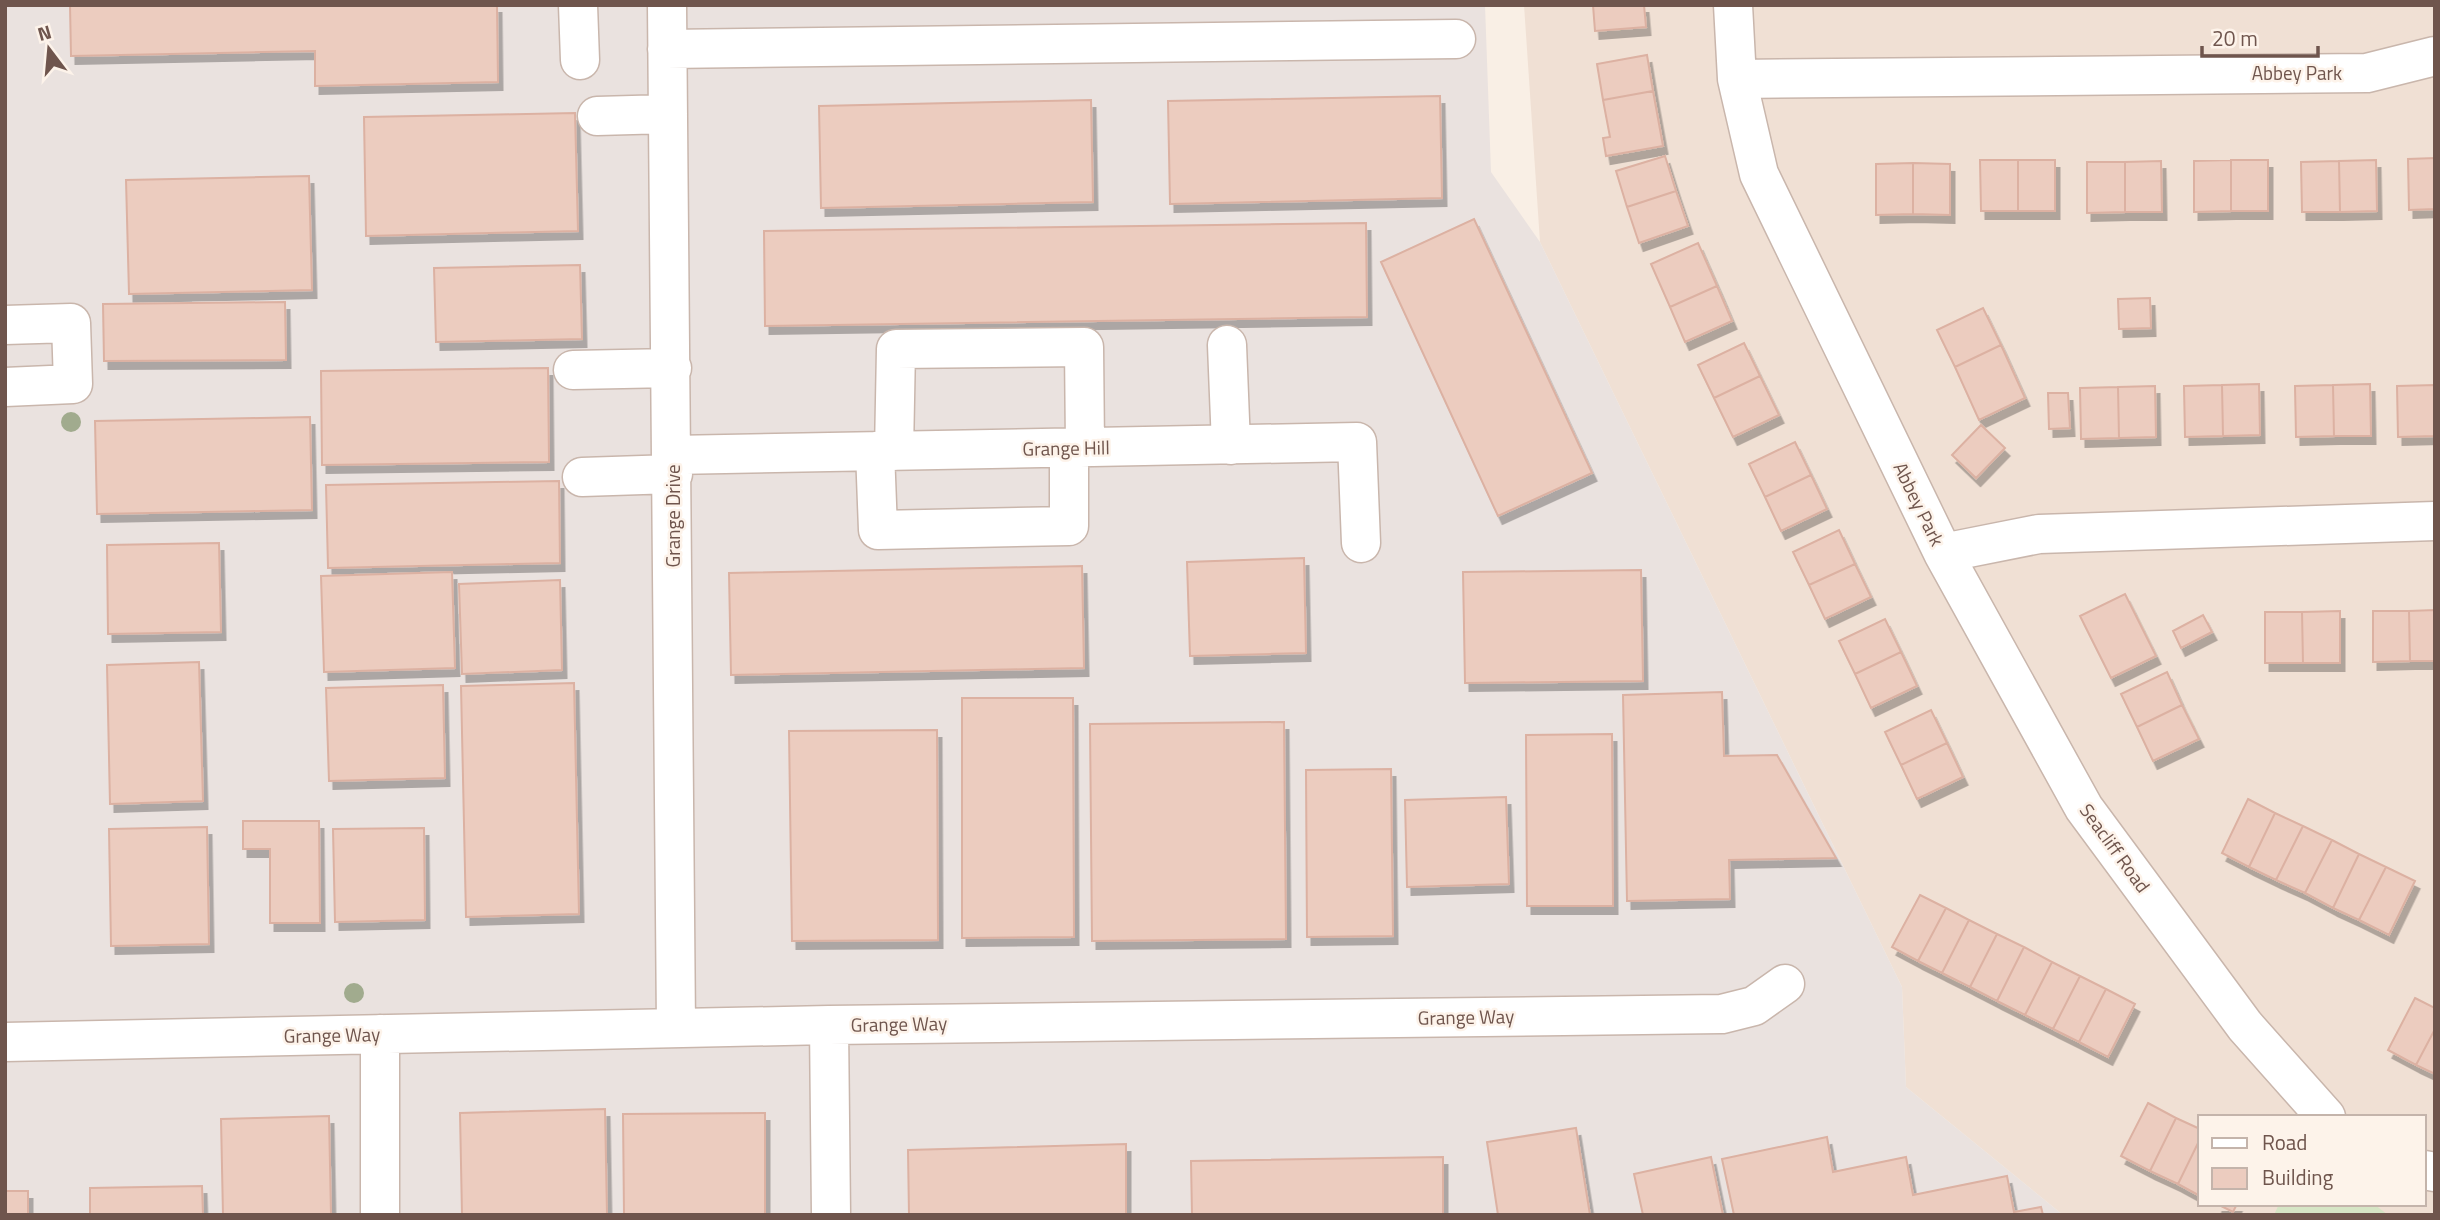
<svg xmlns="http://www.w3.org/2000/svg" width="2440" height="1220" font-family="'Titillium Web',sans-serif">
  <defs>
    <filter id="shadow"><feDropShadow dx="4.5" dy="8" stdDeviation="0" flood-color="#0004"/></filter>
  </defs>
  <rect width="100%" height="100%" fill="#f9efe5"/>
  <path fill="#f0e0d4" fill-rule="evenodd" d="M1524,5H2435V1215H2063L1906,1087L1902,987L1540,242ZM2200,1117H2424V1204H2200Z"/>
  <path fill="#eae2df" d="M5,5H1485L1491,172L1540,242L1902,987L1906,1087L2063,1215H5Z"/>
  <path fill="#d6e5c5" d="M2279,1204H2374L2388,1215H2274Z"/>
  <path fill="#ecccbf" stroke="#dcb1a2" stroke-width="2" filter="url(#shadow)" d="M70,5H497L498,82L315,86V51L71,56Z
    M1593,5H1644L1646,27L1595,31Z
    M1647,55L1653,91L1603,100L1597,64Z
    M1653,91L1663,146L1606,156L1603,138L1610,137L1603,100Z
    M1440,96L1442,198L1170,204L1168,101Z
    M1091,100L1093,202L821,208L819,106Z
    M575,113L578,231L366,236L364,117Z
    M1665,156L1676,191L1627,207L1616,171Z
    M2435,158V209L2409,210L2408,159Z
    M1980,160H2018V211H1981Z
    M2018,160H2055V211H2018Z
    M2231,160H2268V211H2231Z
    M2231,160V211L2194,212V161Z
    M2376,160L2377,211L2340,212L2339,161Z
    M2161,161L2162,212H2125V162Z
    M2339,161L2340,212H2302L2301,162Z
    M2087,162H2125V212L2087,213Z
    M1913,163L1950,164V215L1913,214Z
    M1913,163V214L1876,215V164Z
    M309,176L312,290L129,294L126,180Z
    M1676,191L1688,226L1639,243L1627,207Z
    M1474,219L1592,473L1498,516L1381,262Z
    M1366,223L1367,317L765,326L764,231Z
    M1698,243L1717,286L1670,307L1651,264Z
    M580,265L582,339L436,342L434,268Z
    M1717,286L1732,321L1685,342L1670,307Z
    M2150,298L2151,328L2119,329L2118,299Z
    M285,302L286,360L104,361L103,304Z
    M1983,308L2001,345L1955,367L1937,330Z
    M1744,343L1760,376L1714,398L1698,365Z
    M2001,345L2025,398L1979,420L1955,367Z
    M548,368L549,462L322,465L321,371Z
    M1760,376L1779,415L1733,437L1714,398Z
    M2259,384L2260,435L2223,436L2222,385Z
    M2370,384L2371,436H2334L2333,385Z
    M2222,385L2223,436L2185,437L2184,386Z
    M2333,385L2334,436L2296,437L2295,386Z
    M2435,385V436L2398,437L2397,386Z
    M2155,386L2156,437L2119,438L2118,387Z
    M2118,387L2119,438L2081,439L2080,388Z
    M2048,393H2068L2070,428L2049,429Z
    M310,417L312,510L97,514L95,421Z
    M1981,425L2005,448L1976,478L1952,455Z
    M1795,442L1811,475L1765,497L1749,464Z
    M1811,475L1827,509L1781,531L1765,497Z
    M559,481L560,563L328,568L326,485Z
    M1839,530L1855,564L1809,585L1793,552Z
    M219,543L221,632L108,634L107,545Z
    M1304,558L1306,653L1190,656L1187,562Z
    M1855,564L1871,597L1825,619L1809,585Z
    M1082,566L1084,668L731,675L729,573Z
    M1641,570L1643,681L1465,683L1463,572Z
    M452,572L455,668L324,672L321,576Z
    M560,580L562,670L462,674L459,584Z
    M2125,594L2156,656L2111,678L2080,616Z
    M2435,610V661H2410L2409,611Z
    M2340,611V663H2303L2302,612Z
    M2373,611H2409L2410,661L2373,662Z
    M2265,612H2302L2303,663H2265Z
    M2203,615L2212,632L2181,648L2173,631Z
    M1885,619L1901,652L1855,674L1839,641Z
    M1901,652L1917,686L1871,708L1855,674Z
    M199,662L203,801L110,804L107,665Z
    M2167,672L2182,705L2137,727L2121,694Z
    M574,683L579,914L466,917L461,686Z
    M443,685L445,778L329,781L326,688Z
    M1722,692L1724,756L1777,755L1836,858L1729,860L1730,899L1627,901L1623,695Z
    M962,698H1073L1074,937L962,938Z
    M2182,705L2199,739L2153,761L2137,727Z
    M1931,710L1947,743L1901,765L1885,732Z
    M1284,722L1286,939L1092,941L1090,724Z
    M937,730L938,940L792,941L789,731Z
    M1612,734L1613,906H1527L1526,735Z
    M1947,743L1963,777L1917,799L1901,765Z
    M1391,769L1393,936L1307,937L1306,770Z
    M1506,797L1509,884L1407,887L1405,800Z
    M2248,799L2275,813L2249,867L2222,853Z
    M2275,813L2303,826L2276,880L2249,867Z
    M243,821H319L320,923H270V849H243Z
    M2303,826L2332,840L2305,893L2276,880Z
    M207,827L209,944L111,946L109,829Z
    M424,828L425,920L335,922L333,829Z
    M2332,840L2359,854L2333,908L2305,893Z
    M2359,854L2386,867L2359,920L2333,908Z
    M2386,867L2415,881L2389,935L2359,920Z
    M1920,895L1946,908L1918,961L1892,947Z
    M1946,908L1969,920L1942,973L1918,961Z
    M1969,920L1997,934L1970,987L1942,973Z
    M1997,934L2024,947L1997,1001L1970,987Z
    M2024,947L2052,962L2025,1015L1997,1001Z
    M2052,962L2080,976L2053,1029L2025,1015Z
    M2080,976L2106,989L2079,1042L2053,1029Z
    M2106,989L2135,1004L2108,1057L2079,1042Z
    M2415,998L2435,1008V1029L2416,1065L2388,1050Z
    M2435,1029V1074L2416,1065Z
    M2148,1103L2176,1118L2150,1171L2121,1156Z
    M605,1109L607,1215H462L460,1113Z
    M765,1113V1215H624L623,1114Z
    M329,1116L331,1215H223L221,1119Z
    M2176,1118L2200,1129V1139L2178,1184L2150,1171Z
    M1576,1128L1590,1215H1498L1487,1142Z
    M1827,1137L1833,1172L1906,1157L1913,1195L2007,1176L2014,1212L2041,1207L2043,1215H1734L1722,1159Z
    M2200,1139V1196L2178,1184Z
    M1126,1144V1215H909L908,1150Z
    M1443,1157V1215H1192L1191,1161Z
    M1711,1157L1723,1215H1643L1634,1174Z
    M202,1186L203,1215H90V1188Z
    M5,1191H28V1215H5Z
    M2217,1204H2237L2233,1212Z"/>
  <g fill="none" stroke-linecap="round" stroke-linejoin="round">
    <defs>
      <path id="minor" d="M578,5L580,60
        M667,5L676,1028
        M1733,5L1737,79L1759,174L1943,553L2084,808L2245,1026L2326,1117
        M667,49L1456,39
        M1737,79L2367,73L2435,56
        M597,116L668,114
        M5,325L71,323L73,384L5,387
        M1227,345L1231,445
        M573,370L672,368
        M875,451L878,530L1069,526V448
        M894,451L896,349L1084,347L1085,447
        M673,455L1357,442L1361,543
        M582,477L673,474
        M1943,553L2039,534L2435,521
        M829,1025L831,1215
        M5,1042L829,1025L1722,1014L1754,1006L1785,984
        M2424,1170L2435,1172
        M380,1215V1034"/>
    </defs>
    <use href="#minor" stroke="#c9b6ac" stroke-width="41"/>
    <use href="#minor" stroke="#fff" stroke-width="38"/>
  </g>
  <g fill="#a1ab8e">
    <circle cx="71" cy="422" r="10"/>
    <circle cx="354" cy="993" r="10"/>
  </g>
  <g text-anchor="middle" stroke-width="5" stroke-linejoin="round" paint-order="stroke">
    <g font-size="19" fill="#6f554d" stroke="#fdf3ea">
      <text x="2297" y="80">Abbey Park</text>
      <text transform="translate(1066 448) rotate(-1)" y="7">Grange Hill</text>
      <text transform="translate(1919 504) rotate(64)" y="7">Abbey Park</text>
      <text transform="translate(673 516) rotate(-90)" y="7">Grange Drive</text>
      <text transform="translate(2115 848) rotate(54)" y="7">Seacliff Road</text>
      <text transform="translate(1466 1017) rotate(-1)" y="7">Grange Way</text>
      <text transform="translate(899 1024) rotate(-1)" y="7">Grange Way</text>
      <text transform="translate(332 1035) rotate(-1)" y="7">Grange Way</text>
    </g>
  </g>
  <rect width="2440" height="1220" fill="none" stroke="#6f554d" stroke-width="14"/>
  <rect x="2198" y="1115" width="228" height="91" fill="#fdf3ea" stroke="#c4b4ab" stroke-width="2"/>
  <rect x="2212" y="1138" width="35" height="10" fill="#ffffff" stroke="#c4b4ab" stroke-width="2"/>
  <text x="2262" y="1150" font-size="21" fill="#6f554d">Road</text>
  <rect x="2212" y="1168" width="35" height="21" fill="#ecccbf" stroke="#c4b4ab" stroke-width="2"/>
  <text x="2262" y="1185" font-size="21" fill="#6f554d">Building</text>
  <g transform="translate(49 49) rotate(344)" stroke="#fdf3ea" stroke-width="5" paint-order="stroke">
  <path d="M0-5L12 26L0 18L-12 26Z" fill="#6f554d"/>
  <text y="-10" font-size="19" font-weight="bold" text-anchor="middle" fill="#6f554d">N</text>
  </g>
  <path d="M2202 46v10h116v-10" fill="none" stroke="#6f554d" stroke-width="3.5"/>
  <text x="2212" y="46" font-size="21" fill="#6f554d" stroke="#fdf3ea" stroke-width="5" paint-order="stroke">20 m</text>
</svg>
